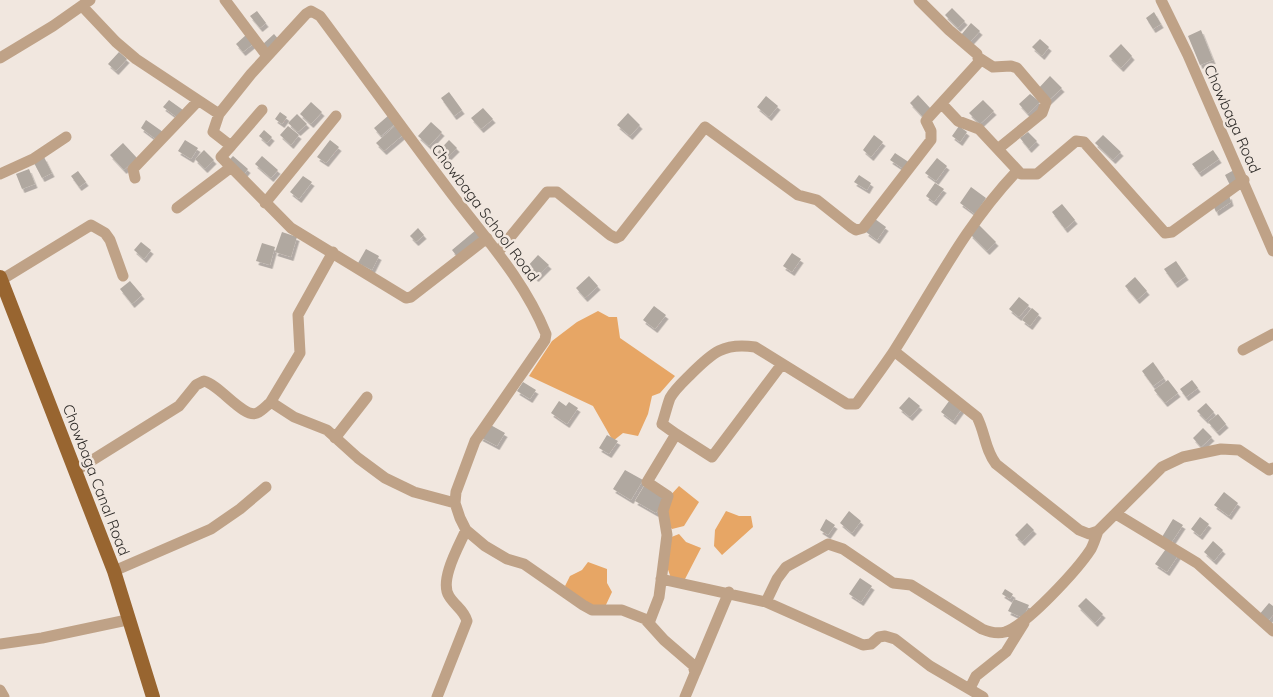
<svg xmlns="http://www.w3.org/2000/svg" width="1273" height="697" font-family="Quicksand,sans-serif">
  <defs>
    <filter id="shadow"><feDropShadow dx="2.5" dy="4" stdDeviation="0" flood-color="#0004"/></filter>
  </defs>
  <rect width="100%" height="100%" fill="#f1e7df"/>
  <path fill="#e7a665" d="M598,311L609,317H617L620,338L675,376L660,393L652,396L648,414L638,436L623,433L613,441L593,406L529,376L552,341L577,322Z
    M679,486L699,502L684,526L672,529L664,519L668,498Z
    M726,511L739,516H751L753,527L722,555L714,546L715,530Z
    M679,534L686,542L701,548L685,579L672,581L665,561L669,538Z
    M588,562L607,569V583L612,592L604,609L589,610L565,586L570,576L582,570Z"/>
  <path fill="#b0a8a0" filter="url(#shadow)" d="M952,8L965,21L958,28L945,15Z
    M257,11L266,23L260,28L250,16Z
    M1154,12L1161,24L1153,29L1146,18Z
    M971,23L980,31L969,43L961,35Z
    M1201,30L1213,60L1200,65L1188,36Z
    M274,34L280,41L268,51L263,44Z
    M246,35L253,44L243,52L236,44Z
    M1040,39L1049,47L1042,56L1032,47Z
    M1121,44L1132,56L1121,68L1109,56Z
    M119,52L127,59L116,71L108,64Z
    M1050,76L1062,88L1048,101L1037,90Z
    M449,92L462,110L454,116L441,98Z
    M1030,94L1040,102L1028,114L1019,104Z
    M918,95L931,109L923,117L910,103Z
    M766,96L778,106L769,117L757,107Z
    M169,100L183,110L178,118L163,107Z
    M983,100L994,111L980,124L969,113Z
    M311,102L322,112L311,124L300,114Z
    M483,108L493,119L481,129L471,118Z
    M280,112L287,117L282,124L275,119Z
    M628,113L640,125L630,136L617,125Z
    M297,114L307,124L298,132L288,123Z
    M389,115L396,123L381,136L374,128Z
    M146,120L163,132L157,140L141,128Z
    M431,122L442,132L429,146L418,136Z
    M396,125L404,134L384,151L376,143Z
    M288,126L299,135L291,145L280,135Z
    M959,126L967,132L960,142L952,136Z
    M264,130L272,137L267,143L259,136Z
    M1028,132L1037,141L1029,149L1020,138Z
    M874,135L883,142L871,157L863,150Z
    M1103,135L1121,152L1113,160L1095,143Z
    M185,140L198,148L191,159L178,151Z
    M330,140L339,147L326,163L317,157Z
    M449,140L457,148L442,163L434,156Z
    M123,143L137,158L124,170L110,155Z
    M204,150L214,160L205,169L195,159Z
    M1213,150L1219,159L1199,173L1192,164Z
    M895,153L910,163L905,170L890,160Z
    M233,156L248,169L244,174L228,161Z
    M262,156L278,170L271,178L255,164Z
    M44,157L52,173L42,178L34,163Z
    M937,158L947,166L936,181L925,173Z
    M29,169L35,184L22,189L16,174Z
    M1234,170L1239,180L1230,185L1225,175Z
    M78,171L86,182L79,187L71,176Z
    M859,175L871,183L867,190L854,182Z
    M303,176L312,182L299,199L290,192Z
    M935,183L944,189L934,202L926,196Z
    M971,187L986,198L975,214L960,203Z
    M1229,195L1231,202L1216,212L1213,205Z
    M1062,204L1075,220L1065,229L1052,212Z
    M875,219L886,227L877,240L866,232Z
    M979,225L996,242L987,251L970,234Z
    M418,228L424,235L416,242L410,236Z
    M476,230L483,238L459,259L452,250Z
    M282,232L297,237L291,257L275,252Z
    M141,242L151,250L144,259L134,250Z
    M262,243L275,247L270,265L256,261Z
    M366,249L379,256L372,270L358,263Z
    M792,253L801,259L792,272L783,266Z
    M538,255L549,265L536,278L526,268Z
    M1176,261L1186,276L1175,284L1164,269Z
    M589,276L598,286L585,298L576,288Z
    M1135,277L1147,291L1137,300L1125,286Z
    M130,281L142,295L132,304L120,289Z
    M1019,297L1029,305L1019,317L1009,309Z
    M654,306L666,315L655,329L643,320Z
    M1032,308L1039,314L1030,326L1022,320Z
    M1153,362L1164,378L1153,386L1142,371Z
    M1168,380L1178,393L1165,403L1154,390Z
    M1192,380L1198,388L1186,397L1180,389Z
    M523,382L536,390L530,399L517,391Z
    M909,397L920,406L910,417L899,408Z
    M952,397L964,406L953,421L941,412Z
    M559,401L566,406L569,402L578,408L567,424L551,413Z
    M1206,403L1214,412L1206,420L1197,411Z
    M1218,414L1226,424L1217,432L1208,422Z
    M487,423L505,433L497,446L480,437Z
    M1203,428L1212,437L1201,447L1193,438Z
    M607,435L618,441L609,454L599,448Z
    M625,470L643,480L631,500L613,489Z
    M644,486L665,498L656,513L635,501Z
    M1224,492L1238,503L1229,516L1214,505Z
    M849,511L861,521L852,533L840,523Z
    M1200,517L1209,524L1200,536L1191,529Z
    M826,519L835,525L828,535L820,530Z
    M1173,519L1183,525L1171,543L1162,537Z
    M1027,523L1034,530L1022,542L1015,535Z
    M1213,541L1223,550L1214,561L1204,552Z
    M1168,546L1179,554L1167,572L1155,564Z
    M860,578L872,586L861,602L849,594Z
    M1005,589L1013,594L1010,599L1002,594Z
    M1086,598L1103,614L1095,623L1078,606Z
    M1014,599L1029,605L1023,618L1008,611Z
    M1269,603L1273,606V615L1266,623L1258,616Z"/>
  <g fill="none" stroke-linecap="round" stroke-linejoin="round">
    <path stroke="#bfa287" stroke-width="11" d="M225,0L267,56
      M1161,0L1188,55L1273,251
      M82,6L116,42L136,59L219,114L251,74L306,14L311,11L320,16C364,75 407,135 451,193C486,239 524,280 546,334L545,340L475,441L456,492L455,503L460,518L466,530L485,546L507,559L524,564L583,605L592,610H622L645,619L664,640L693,665L695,673L685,697
      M0,58L53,26L90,0
      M979,58L993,67L1011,66L1017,68L1046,102L1042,113L999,148
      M942,104L958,121L979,129L1021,174H1037L1076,141L1084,142L1165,233L1172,232L1244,180
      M219,114L213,132L231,146L221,157L291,228L406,298L411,297L487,238
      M231,146L262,110
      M0,174L33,159L66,137
      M135,178L133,169L198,101
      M265,203L336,116
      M177,208L230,168
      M498,252L547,192H557L610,235L616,238L620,236L705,127L798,195L817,200L851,227L856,230L863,228L931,140V131L926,121L928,118L979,62L977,54L949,30L919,0
      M1,280L91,225L105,233L110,240L123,276
      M1243,350L1273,334
      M894,351L977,417C985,432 985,450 996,464L1079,530L1089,534L1098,531L1162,467L1183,457L1221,449L1239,450L1269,470L1273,468
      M270,403L300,353L298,315L333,252
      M676,434L712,457L782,364
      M335,438L367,397
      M75,471L179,406L196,385L204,381C220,385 244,419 257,413C262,411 266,406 270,403L274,404L294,417L327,430L358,458L385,478L414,492L455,503
      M1116,514L1197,563L1273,631
      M114,571L211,529L240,509L266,487
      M661,579L766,602L863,645L871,644L879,637L885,636L895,639L930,666L983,697
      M766,602L777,579L786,567L828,544L843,549L893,583L911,585L982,629C989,632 997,634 1005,632C1027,625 1078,569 1091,549C1094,543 1096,537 1098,531
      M649,623L659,597L667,535L663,511L668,496L647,482L676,434L662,424C665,415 667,406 670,398C675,389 684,381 691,374C712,353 724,342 755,347L847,404H856C869,386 882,369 894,351C935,287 964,227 1017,171
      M0,644L42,638L127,620
      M695,673L729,592
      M970,688L976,676L1006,652L1024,623
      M0,690L4,697
      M437,697L467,621C464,610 455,606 449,596C439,580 459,546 466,530"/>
    <path stroke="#986530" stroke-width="14" d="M0,277L114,571L153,697"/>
  </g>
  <g text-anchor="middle" stroke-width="5" stroke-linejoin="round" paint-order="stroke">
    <g font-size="15" fill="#2f2c29" stroke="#f1e7df">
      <text transform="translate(1232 119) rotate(66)" y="5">Chowbaga Road</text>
      <text transform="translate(485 213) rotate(53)" y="5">Chowbaga School Road</text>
      <text transform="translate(96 480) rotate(69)" y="5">Chowbaga Canal Road</text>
    </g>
  </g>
</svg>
